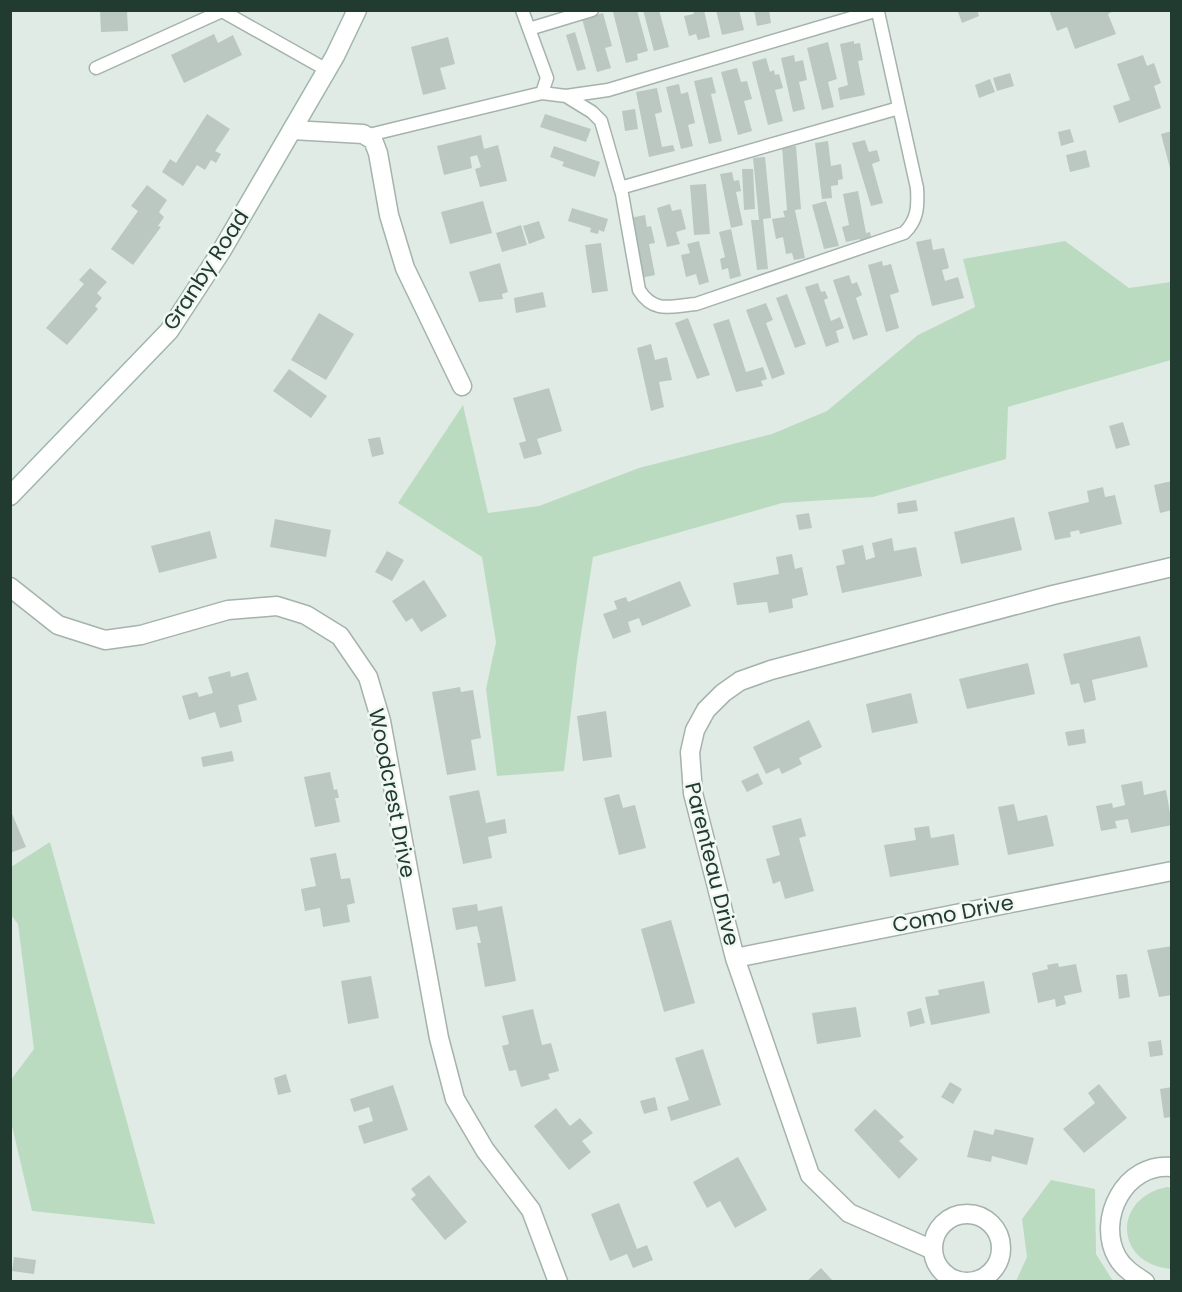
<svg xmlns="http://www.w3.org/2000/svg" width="1182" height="1292" font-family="Poppins,sans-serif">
  <rect width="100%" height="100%" fill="#e1ebe5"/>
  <path fill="#bbdbc0" d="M1065,241L1129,288L1171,282V360L1008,407L1006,459L873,497L782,503L593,557L577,660L564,771L497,776L486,689L496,642L482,557L398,503L463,405L488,513L539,506L639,468L772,434L827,411L918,335L975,307L963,259Z
    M50,842L155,1224L32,1211L11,1122L10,1081L34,1049L18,924L11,915V867Z
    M1051,1180L1095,1189L1096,1254L1113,1281H1016L1027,1257L1022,1219Z
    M1167,1187L1172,1188L1171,1269C1114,1264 1112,1198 1167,1187Z"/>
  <path fill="#bac8c1" d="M100,10H127L128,31L101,32Z
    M637,10L648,51L637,54L638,60L626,63L613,12Z
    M643,10H659L669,47L654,51Z
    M693,10H704L710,37L698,40L696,34L689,36L684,16L694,14Z
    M716,10H739L744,30L722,35Z
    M754,10H769L771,23L757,26Z
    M961,10H977L979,16L962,23L958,12Z
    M1049,10H1115L1108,14L1116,34L1075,49L1067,27L1057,31Z
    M603,13L612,46L605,48L611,68L597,72L582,19Z
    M575,32L586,69L577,71L566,35Z
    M214,34L218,43L233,35L242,55L184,83L171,55Z
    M448,37L455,64L440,68L446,89L423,95L411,47Z
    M854,41V44L860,43L863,60L858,61L865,95L840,100L838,88L848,85L840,44Z
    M828,42L837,79L828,82L834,107L822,110L807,48Z
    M794,55L795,62L803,60L807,80L799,82L805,109L793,112L781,58Z
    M1143,55L1147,66L1154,63L1161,83L1154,86L1161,108L1119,123L1113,106L1130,100L1117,64Z
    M766,58L770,72L774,70L775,75L779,74L783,88L775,90L783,121L768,125L752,62Z
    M737,68L741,82L747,81L752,99L744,101L752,131L738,135L721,72Z
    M1010,73L1014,86L997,91L993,78Z
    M712,77L716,93L711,94L722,141L709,144L694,81Z
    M990,79L995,92L979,98L975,85Z
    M679,84L681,94L688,92L695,123L688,125L693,146L681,149L666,87Z
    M657,88L662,112L655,114L662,147L673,145L675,151L649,157L636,92Z
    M635,109L638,129L625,131L622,111Z
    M207,114L230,129L215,151L221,154L216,163L211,160L205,170L197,165L183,186L162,172L170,159L176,163Z
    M545,114L591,129L586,142L540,127Z
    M1070,129L1074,142L1061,146L1058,132Z
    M1172,131V171L1171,172L1161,134Z
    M481,135L484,149L498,145L507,181L480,187L475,169L481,167L477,155L470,157L472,168L444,175L437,146Z
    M865,140L869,152L877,150L880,161L872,164L883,203L871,206L852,143Z
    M828,141L831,166L841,164L843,179L838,180V185L831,186L832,198L822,199L815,143Z
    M554,146L600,162L595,177L562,166L564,162L550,157Z
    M796,146L801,209L795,210L805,258L794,260L792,253L786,254L783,237L776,239L772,219L785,217L783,211L787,210L782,147Z
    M1086,150L1090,167L1070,172L1066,155Z
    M765,157L771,218L763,219L768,269L757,270L751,220H759L753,158Z
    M742,169H753L755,209L744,210Z
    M732,172L734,181L739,180L741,191L736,192L743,225L731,228L720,174Z
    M706,184L710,234L694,235L690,185Z
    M147,185L167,200L159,212L164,217L158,226L161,227L133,265L111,249L138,211L131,206Z
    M858,191L866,233L870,232L872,242L861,244L860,239L846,242L842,227L849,225L843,194Z
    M483,201L492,233L450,244L441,212Z
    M826,201L839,246L824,249L812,205Z
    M670,204L672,211L681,209L686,229L676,232L680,244L667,247L657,208Z
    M572,208L608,219L604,232L599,230L598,234L590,232L591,228L568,221Z
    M645,215L647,227L651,226L655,243L649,244L655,275L641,278L630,218Z
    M539,221L545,238L529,244L523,226Z
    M521,225L527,245L502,252L496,233Z
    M731,229L741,276L730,279L728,268L722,270L720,259L725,257L719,232Z
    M931,239L933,250L944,248L949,268L942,270L945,281L958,277L964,298L932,306L916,242Z
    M699,241L709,282L699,285L696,274L686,277L681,255L690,253L687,244Z
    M601,243L608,291L592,293L585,245Z
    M882,261L883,266L891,264L899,292L890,295L899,328L886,332L868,265Z
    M500,263L508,292L502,294L503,299L479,302L469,272Z
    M90,268L107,282L97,293L102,298L95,306L98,309L67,345L46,328L84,284L79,280Z
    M849,275L852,284L857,282L862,295L856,298L868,335L853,340L833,280Z
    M818,283L821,292L825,291L828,298L824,300L831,321L840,317L844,328L836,331L839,342L826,347L805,287Z
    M543,292L546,307L516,313L514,298Z
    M787,294L806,344L795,348L776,298Z
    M766,303L773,320L766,323L785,374L772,379L746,310Z
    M319,313L354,334L326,380L291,360Z
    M688,318L710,375L697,379L675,323Z
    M729,319L746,372L763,367L767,379L761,381L763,386L736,392L713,324Z
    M651,344L655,360L667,357L672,380L659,382L664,407L651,411L637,348Z
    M289,369L327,396L311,418L273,391Z
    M549,388L562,431L537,439L542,454L524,459L519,443L526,441L513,398Z
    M1123,422L1130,445L1116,449L1109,426Z
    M380,437L384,454L372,457L368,439Z
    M1172,481V510L1160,513L1154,485Z
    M1103,487L1105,497L1115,495L1122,524L1080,534L1079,530L1070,532L1071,537L1055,540L1048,512L1089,502L1087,491Z
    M916,500L918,511L898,514L897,503Z
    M809,513L812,528L799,530L796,515Z
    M1014,517L1022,550L961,564L954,532Z
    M275,519L331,530L326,557L270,547Z
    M210,531L217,558L159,573L151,546Z
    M892,538L894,551L916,547L922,576L842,593L836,566L845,564L842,550L863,545L866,560L875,557L872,543Z
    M387,551L404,560L392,581L375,572Z
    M792,554L795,569L802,567L808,595L792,599L793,608L769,613L767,602L737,605L733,583L779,574L776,557Z
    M424,580L447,616L421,632L412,618L406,622L392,601Z
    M680,581L691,606L642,626L639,618L628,622L631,632L613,639L603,614L617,609L614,601L626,597L628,602Z
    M1140,636L1148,667L1092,680L1096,700L1084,703L1079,683L1071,685L1063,654Z
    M1028,663L1035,694L967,709L959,679Z
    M230,671L231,677L248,672L257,700L238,705L242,722L220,728L215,712L189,720L182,696L197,692L199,697L213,693L208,677Z
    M460,687L461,692L473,690L481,738L471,740L476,770L447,775L432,692Z
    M911,693L918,723L872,733L866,704Z
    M606,711L612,757L583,761L577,716Z
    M809,720L822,747L799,758L802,764L782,774L779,768L766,774L753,747Z
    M1084,729L1086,743L1068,746L1065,732Z
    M232,751L234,761L203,767L201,757Z
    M330,772L334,790L337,789L339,798H335L340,822L315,827L304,777Z
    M758,773L763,784L747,792L741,781Z
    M1142,781L1144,795L1166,790L1172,825L1131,833L1128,819L1115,821L1117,828L1101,831L1096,806L1112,803L1113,808L1125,805L1121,785Z
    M479,790L486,823L505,819L507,833L488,837L492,858L463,864L449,796Z
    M619,794L623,808L635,805L646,848L619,855L604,798Z
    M1014,804L1018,821L1047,815L1054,846L1008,855L998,807Z
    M10,809L26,847L10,853Z
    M801,818L806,836L799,838L814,891L785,899L780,881L773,884L766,859L780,855L772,826Z
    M929,826L931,838L954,834L959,865L890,877L884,845L916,840L914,828Z
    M336,853L341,879L350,878L355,903L347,905L350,922L323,927L320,908L305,911L301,889L316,886L310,858Z
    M477,904L478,911L502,906L516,981L485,987L477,943H481L477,926L456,930L452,908Z
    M671,920L695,1003L664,1012L641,929Z
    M1172,946V995L1159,997L1147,950Z
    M1058,963L1059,967L1076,964L1082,992L1064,996L1066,1004L1056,1007L1055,999L1038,1003L1032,973L1048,969L1047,965Z
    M1127,974L1130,997L1119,999L1116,975Z
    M371,976L379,1018L348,1024L341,981Z
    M984,981L990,1013L931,1025L925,997L939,995L938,990Z
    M856,1007L861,1037L817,1044L812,1013Z
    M921,1008L925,1023L910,1027L907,1012Z
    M533,1009L542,1045L551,1043L559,1071L548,1074L550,1079L521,1087L516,1070L509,1071L502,1046L509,1044L502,1016Z
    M1161,1040L1163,1055L1150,1057L1148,1042Z
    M703,1049L721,1105L671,1121L667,1107L689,1100L675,1058Z
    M286,1074L291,1092L278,1095L274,1078Z
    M950,1082L962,1089L953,1104L941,1097Z
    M1099,1084L1127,1118L1084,1153L1063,1129L1095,1103L1088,1093Z
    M393,1085L408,1130L364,1144L358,1126L373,1121L369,1107L354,1112L350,1099Z
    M1172,1087V1117L1164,1118L1160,1089Z
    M655,1097L658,1110L644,1114L640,1101Z
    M556,1108L570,1126L580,1118L593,1133L582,1141L591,1152L569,1170L534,1126Z
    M875,1109L904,1137L899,1141L918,1159L899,1179L854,1130Z
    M995,1129L1034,1138L1027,1165L992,1156L991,1162L967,1157L974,1130L993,1135Z
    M738,1157L767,1210L735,1228L720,1201L707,1208L693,1182Z
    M429,1175L467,1222L445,1240L411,1199L416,1195L411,1189Z
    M619,1203L637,1249L647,1245L653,1260L633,1268L627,1254L610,1261L591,1214Z
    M14,1257L36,1260L34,1274L12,1271Z
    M821,1268L834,1282H806Z"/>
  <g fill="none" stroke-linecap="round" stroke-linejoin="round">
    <defs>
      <path id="lane" d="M529,29L592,10
        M96,68L222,11L327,70
        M542,93L566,96L608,90L878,10
        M566,96L592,112L601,121L622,194L639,290C654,314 671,306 696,304L904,233C918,220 918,206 917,188L878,12
        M369,135L542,93L547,78L522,10
        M620,188L899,108"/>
      <path id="street" d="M292,130L363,134L373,140L378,153L389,215L405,268L462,386
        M10,587L58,625L105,640L141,635L228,610L277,606L306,615L340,636L368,677L381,721L439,1038L455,1099L485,1150L531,1210L558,1282
        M735,958L1172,871
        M933 1248a34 34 0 1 1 68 0a34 34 0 1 1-68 0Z
        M933,1250L849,1213L810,1175L735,958L693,793L690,752L695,730L706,710L723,693L740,681L771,670L1053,595L1172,567
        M1145,1282C1134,1275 1123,1268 1117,1257C1096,1219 1125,1162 1172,1167"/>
      <path id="secondary" d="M10,496L169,331L222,250L335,56L357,10"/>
    </defs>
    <use href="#lane" stroke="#a4b3ab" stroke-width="15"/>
    <use href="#street" stroke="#a4b3ab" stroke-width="21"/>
    <use href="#secondary" stroke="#a0b6ac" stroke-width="21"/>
    <use href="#lane" stroke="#fff" stroke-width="12"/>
    <use href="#street" stroke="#fff" stroke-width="18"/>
    <use href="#secondary" stroke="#fff" stroke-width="18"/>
  </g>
  <g text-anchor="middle" stroke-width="5" stroke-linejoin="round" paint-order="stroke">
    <g font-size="21" fill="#223b31" stroke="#f1f8f4">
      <text transform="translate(206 270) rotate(-57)" y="7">Granby Road</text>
      <text transform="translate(392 793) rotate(79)" y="7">Woodcrest Drive</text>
      <text transform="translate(712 864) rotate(76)" y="7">Parenteau Drive</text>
      <text transform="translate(953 914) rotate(-11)" y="7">Como Drive</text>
    </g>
  </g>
  <rect width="1182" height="1292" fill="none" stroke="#223b31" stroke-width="24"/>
</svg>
